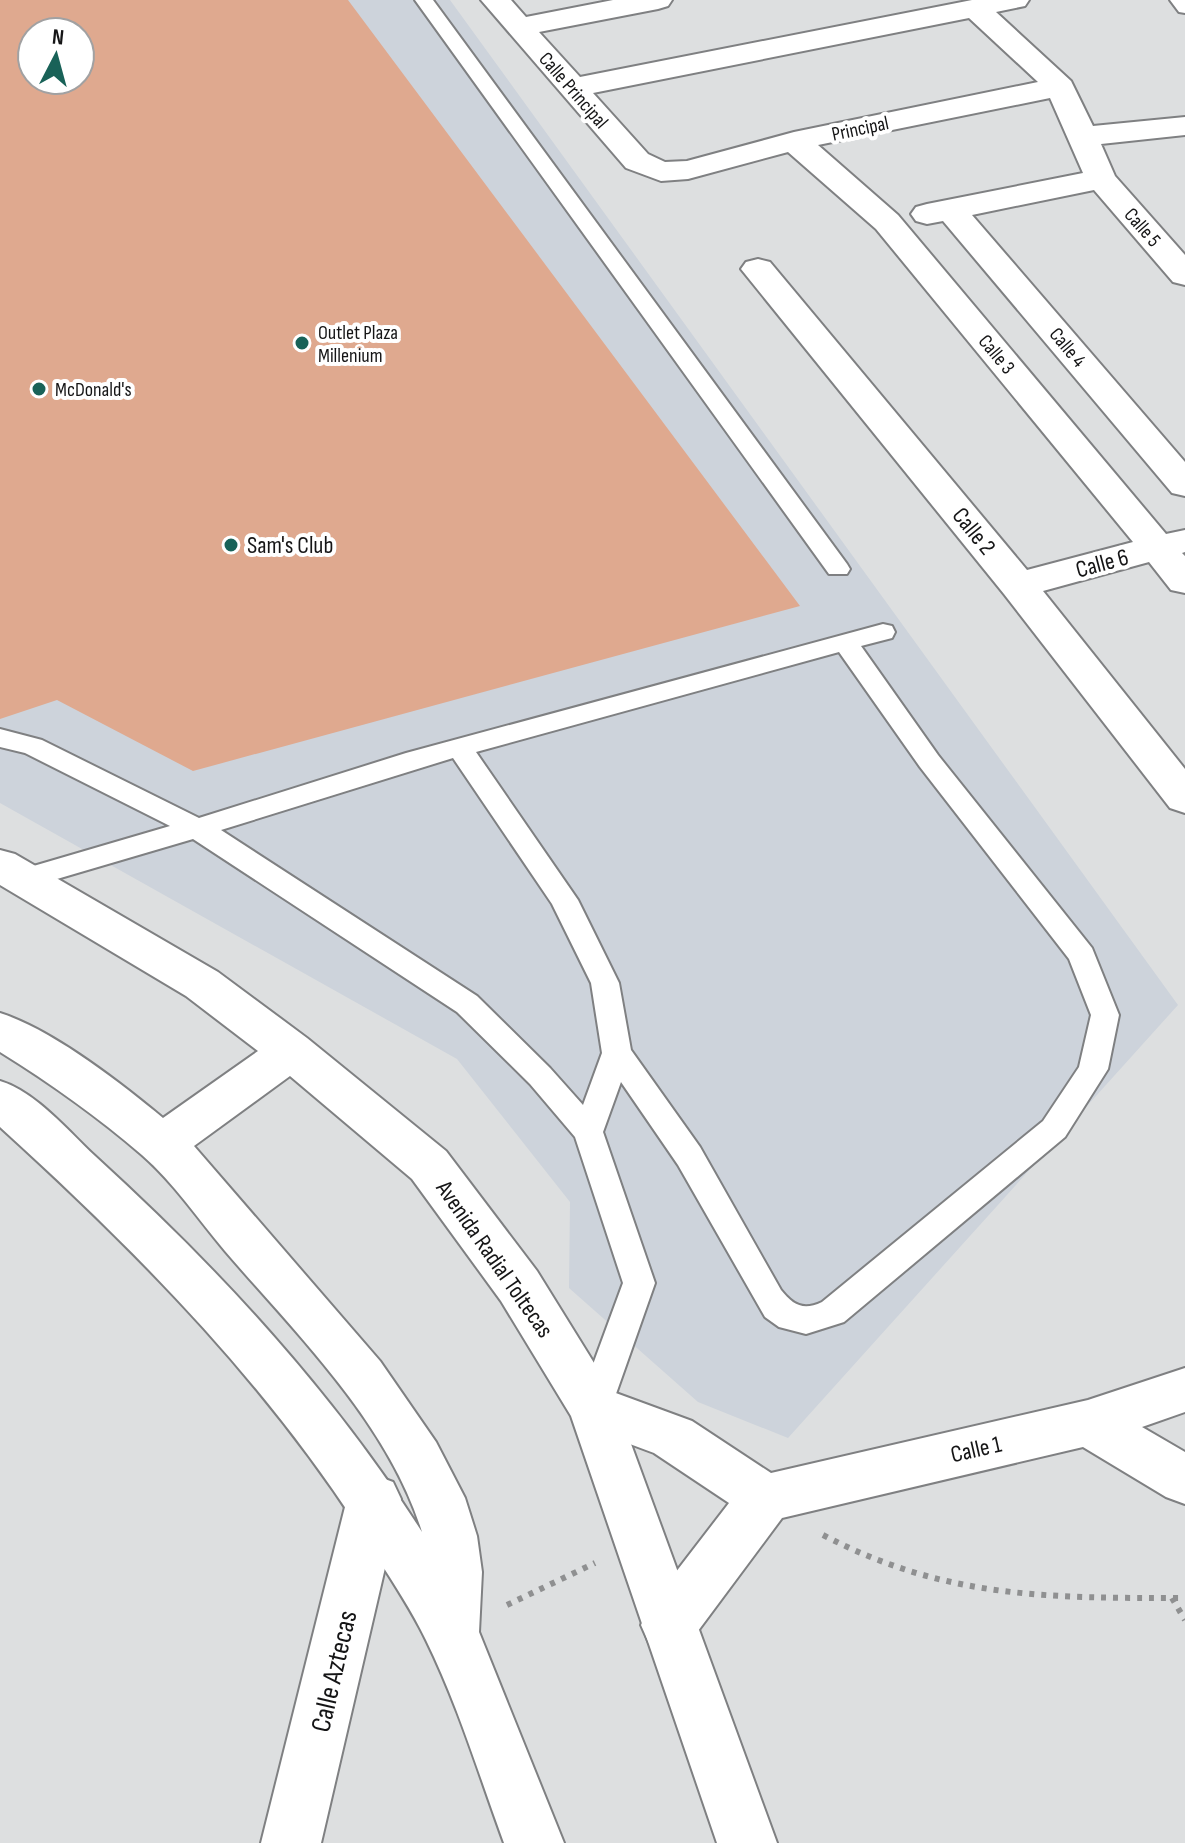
<svg xmlns="http://www.w3.org/2000/svg" width="1185" height="1843" font-family="'Sofia Sans Condensed',sans-serif">
  <rect width="100%" height="100%" fill="#dddfe0"/>
  <path fill="#cdd3db" fill-rule="evenodd" d="M0,0H450L1178,1005L788,1438L698,1402L569,1288L570,1202L457,1059L0,803ZM32,32H80V80H32Z"/>
  <path fill="#dfa98f" fill-rule="evenodd" d="M0,0H348L800,606L193,771L57,700L0,719ZM32,32H80V80H32Z"/>
  <g fill="none" stroke-linecap="round" stroke-linejoin="round">
    <defs>
      <path id="service" d="M415,0H433L847,564L850,569L847,574H829Z
        M1170,0H1185V13L1179,12Z
        M883,624L892,626L895,632L892,638L861,646L938,755L1092,948L1119,1015L1108,1069L1065,1137L844,1322L806,1334L779,1327L765,1317L678,1165L621,1082L603,1132L655,1283L611,1408L606,1418L594,1422L582,1418L577,1408L623,1283L575,1137L530,1084L457,1012L193,839L23,889L13,886L9,879L13,872L170,826L25,753L0,747V729L42,740L199,818L406,753ZM839,652L920,767L1069,959L1091,1015L1079,1067L1043,1121L822,1302C803,1311 793,1305 781,1290L700,1147L631,1050L619,983L578,900L476,752ZM453,758L552,904L591,983L602,1053L583,1105L550,1068L477,996L221,830Z"/>
      <path id="minor" d="M481,0H511L526,17L613,0H672L668,6L658,9L539,32L580,77L972,0H1029L1025,6L996,12L1071,81L1093,126L1185,117V135L1101,144L1115,176L1185,255V285L1173,282L1094,190L972,215L1185,462V496L1172,493L943,221L927,224L916,221L911,214L916,207L927,204L1083,173L1050,98L818,145L898,215L1166,534L1185,530V552L1182,553L1185,556V593L1171,590L1149,562L1043,591L1185,769V813L1170,808L1004,594L741,269L746,262L758,259L770,262L1027,570L1133,542L876,229L788,152L688,179L661,181L626,168ZM969,18L1038,82L794,132L687,161L665,162L648,154L593,93Z
        M1185,1368V1412L1142,1427L1185,1452V1504L1166,1497L1083,1447L782,1518L689,1643L669,1651L649,1643L641,1625L649,1607L729,1503L654,1453L576,1424L568,1408L576,1392L594,1385L692,1421L771,1473L1088,1400Z
        M374,1475L393,1482L401,1499L321,1843H261L347,1499L355,1482Z"/>
      <path id="secondary" d="M0,850L15,854L218,972L307,1038L446,1151L537,1271L612,1392L777,1843H717L571,1416L501,1301L412,1179L290,1076L194,1146L380,1361L436,1442L465,1498L477,1536L482,1572L479,1632L564,1843H504C479,1775 458,1705 426,1640C412,1611 394,1584 377,1557C276,1392 142,1256 0,1127V1081C36,1092 67,1130 95,1156C219,1269 331,1390 422,1532C388,1423 298,1336 225,1251C198,1219 174,1183 142,1155C98,1117 50,1083 0,1052V1013C51,1029 121,1083 163,1118L258,1051L186,996L0,885Z"/>
    </defs>
    <use href="#service" stroke="#7f8082" stroke-width="4"/>
    <use href="#minor" stroke="#7f8082" stroke-width="4"/>
    <use href="#secondary" stroke="#7f8082" stroke-width="4"/>
    <path stroke="#8f9091" stroke-width="6" stroke-dasharray="5 7" stroke-linecap="butt" d="M823,1535C946,1599 1050,1598 1185,1598
      M1172,1598L1185,1620
      M507,1605L595,1563"/>
    <use href="#service" fill="#fff" fill-rule="evenodd"/>
    <use href="#minor" fill="#fff" fill-rule="evenodd"/>
    <use href="#secondary" fill="#fff" fill-rule="evenodd"/>
  </g>
  <g fill="#196258" stroke="#fff" stroke-width="3">
    <circle cx="302" cy="343" r="8"/>
    <circle cx="39" cy="389" r="8"/>
    <circle cx="231" cy="545" r="8"/>
  </g>
  <g text-anchor="middle" stroke-width="8" stroke-linejoin="round" paint-order="stroke">
    <g font-size="20" fill="#151516" stroke="#fff">
      <text transform="translate(574 90) rotate(49)" y="7">Calle Principal</text>
      <text transform="translate(860 128) rotate(-12)" y="7">Principal</text>
      <text transform="translate(1143 227) rotate(49)" y="7">Calle 5</text>
      <text transform="translate(1068 347) rotate(50)" y="7">Calle 4</text>
      <text transform="translate(997 354) rotate(50)" y="7">Calle 3</text>
    </g>
    <g font-size="20" fill="#151516" stroke="#fff" text-anchor="start">
      <text x="318" y="339">Outlet Plaza<tspan x="318" dy="23">Millenium</tspan></text>
      <text x="55" y="396">McDonald's</text>
    </g>
    <g font-size="24" fill="#151516" stroke="#fff">
      <text transform="translate(974 531) rotate(51)" y="8">Calle 2</text>
      <text transform="translate(1102 563) rotate(-15)" y="8">Calle 6</text>
      <text transform="translate(495 1259) rotate(55)" y="8">Avenida Radial Toltecas</text>
      <text transform="translate(976 1449) rotate(-13)" y="8">Calle 1</text>
    </g>
    <g font-size="24" fill="#151516" stroke="#fff" text-anchor="start">
      <text x="247" y="553">Sam's Club</text>
    </g>
    <g font-size="28" fill="#151516" stroke="#fff">
      <text transform="translate(333 1671) rotate(-77)" y="10">Calle Aztecas</text>
    </g>
  </g>
  <g transform="translate(56 56) rotate(6)"><circle r="38" fill="#ffffff" stroke="#a1a1a2" stroke-width="2"/>
  <path d="M0-6L14 30L0 20L-14 30Z" fill="#196258"/>
  <text y="-12" font-size="22" font-weight="bold" text-anchor="middle" fill="#151516">N</text>
  </g>
</svg>
